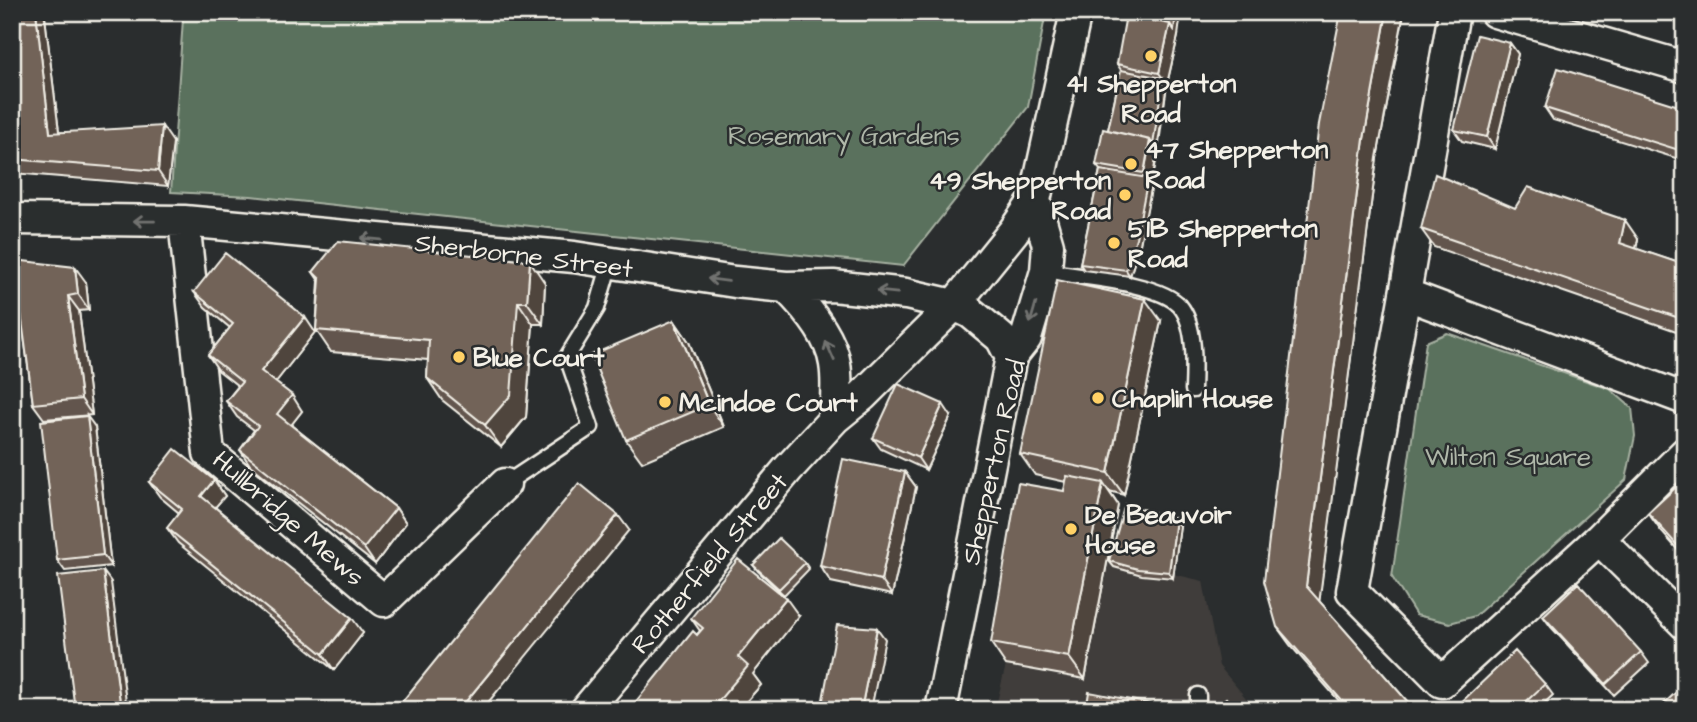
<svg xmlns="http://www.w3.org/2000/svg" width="1697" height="722" font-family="'Architects Daughter',sans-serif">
  <rect width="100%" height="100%" fill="#2a2d2e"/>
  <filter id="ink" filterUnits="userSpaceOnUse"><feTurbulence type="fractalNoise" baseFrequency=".0143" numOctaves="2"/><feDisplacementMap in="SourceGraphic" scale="14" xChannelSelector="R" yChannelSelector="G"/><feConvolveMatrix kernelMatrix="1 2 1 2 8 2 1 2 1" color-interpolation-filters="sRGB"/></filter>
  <g filter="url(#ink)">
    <path fill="#403d3b" d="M1026,545L1109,559L1203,581L1219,666L1256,710H995L1006,665Z"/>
    <path fill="#5a715d" stroke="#a7b1a2" stroke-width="2" d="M185,12H1046L1028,107L903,266L251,196L171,192L183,19Z
      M1447,333L1610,389L1632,408L1635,436L1626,480L1475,616L1450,623L1416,615L1392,577L1426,342Z"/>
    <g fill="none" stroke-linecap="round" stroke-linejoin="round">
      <defs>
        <path id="lane" d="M1046,271C1078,277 1159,282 1180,306C1196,325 1194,366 1193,390
          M505,484L591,427L567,357L597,308L610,263
          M1198,710V695"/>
        <path id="street" d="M1495,12L1685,67
          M12,219L184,221L574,257L735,282L786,287L833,286L906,294L954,305L971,313L1001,338L1011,357
          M184,221L209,453L384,601L505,484
          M786,287C805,306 831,336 835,364C838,382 836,400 835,418
          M1405,294L1454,12
          M1685,399L1405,294L1352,591L1442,682L1599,539L1685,453
          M1599,539L1685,624
          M586,710L788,469L835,418L862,396L954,305L1013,232L1035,200
          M941,710L1011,357L1026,338L1046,271L1048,245L1035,200L1076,12"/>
      </defs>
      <use href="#lane" stroke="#f4f1e8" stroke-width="19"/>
      <use href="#street" stroke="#f4f1e8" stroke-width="35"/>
      <use href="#lane" stroke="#2a2d2e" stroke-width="14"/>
      <use href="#street" stroke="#2a2d2e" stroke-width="30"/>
    </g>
    <path fill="#62554d" stroke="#f4f1e8" stroke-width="2" d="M12,12H42L45,17L59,132L173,142L168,186L13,173Z
      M1403,18L1377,158L1319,601L1415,710H1347L1290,645L1277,627Z
      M1178,36L1167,84L1158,151L1140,244L1130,276L1084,270L1080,264L1100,170L1096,165L1108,130L1121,70L1117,64Z
      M1510,43L1518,54L1495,149L1462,141L1454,130Z
      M1545,108H1685V161L1553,120Z
      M1515,208L1638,239L1636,249L1685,265V334L1434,247L1421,229Z
      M14,260L86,282L89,310L79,311L92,415L44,419L33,404Z
      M313,272L545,283L543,324H533L526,417L501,447L442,400L427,378L428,360L331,352L316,330L319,281Z
      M194,292L315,332L275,383L302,411L291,425L396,508L406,523L375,564L250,465L240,450L254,430L237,417L226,401L238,386L219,371L208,355L230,328L205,307Z
      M674,320L689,342L724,427L642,462L626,440Z
      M1161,321L1124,495L1109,491L1118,505L1085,679L1006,665L991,643L1064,491L1066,482L1035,475L1020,454Z
      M951,416L926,470L881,449L873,438Z
      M95,427L111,566L65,571L57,560Z
      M905,472L916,487L892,595L831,582L820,566Z
      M1685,479V558L1661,531L1648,513Z
      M214,480L225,496L215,507L363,633L334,670L178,543L167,528L179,513L160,497L149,482Z
      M1180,526L1173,578L1142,575L1114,567L1109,561Z
      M805,563L809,569L784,595L758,571L753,565Z
      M799,616L753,674L761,685L739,710H629L700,631L691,618Z
      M1543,616L1641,652L1649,663L1614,695L1551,627Z
      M1545,684L1553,695L1537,710H1453Z"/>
    <path fill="#50453e" stroke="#f4f1e8" stroke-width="2" d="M36,12H42L45,17L61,148L50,133Z
      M1176,12H1181L1178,36L1167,84L1152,184L1140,244L1130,276L1126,270L1148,178L1144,173L1163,78L1159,73L1170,24Z
      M1387,12H1402L1403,18L1377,158L1319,604L1306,586L1364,139Z
      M1510,43L1518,54L1495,149L1487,137Z
      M162,126L173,142L168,186L158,171Z
      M1625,220L1638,239L1633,262L1620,243Z
      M530,261L545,283L543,324L527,302Z
      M75,267L86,282L89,310L78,294Z
      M68,296L79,311L92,415L81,399Z
      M1145,299L1161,321L1124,495L1108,473Z
      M518,302L533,324L526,417L501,447L485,425Z
      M305,317L315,332L272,387L261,371Z
      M674,320L689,342L724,427L709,405Z
      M292,395L302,411L288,429L277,414Z
      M943,404L951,416L926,470L918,458Z
      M87,416L95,427L111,566L103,555Z
      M905,472L916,487L892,595L881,580Z
      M214,480L225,496L212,511L201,496Z
      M1103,483L1118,505L1085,679L1069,657Z
      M396,508L406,523L375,564L364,548Z
      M618,515L629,530L482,710H459Z
      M1176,519L1180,526L1173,578L1169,572Z
      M103,571L111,582L127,710H121Z
      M786,598L799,616L753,674L761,685L739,710H711L738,657Z
      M352,618L363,633L334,670L323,654Z
      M877,628L885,639L871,710H861Z"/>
    <path fill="#726359" stroke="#f4f1e8" stroke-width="2" d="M12,12H36L50,133L162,126L158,171L12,159Z
      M1131,12H1176L1174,30L1170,24L1131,16Z
      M1341,12H1387L1364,139L1306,586L1415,710H1350L1277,627L1264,581L1319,124Z
      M1126,15L1170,24L1159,73L1117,64Z
      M1477,35L1510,43L1487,137L1454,130Z
      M1558,68L1685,108V152L1545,108Z
      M1121,70L1163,78L1153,145L1150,140L1108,130Z
      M1103,129L1150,140L1144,173L1096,165Z
      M1100,170L1148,178L1136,238L1126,270L1080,264Z
      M1435,174L1515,208L1528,187L1625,220L1620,243L1685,265V320L1421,229Z
      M338,241L530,261L527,302H518L511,395L485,425L427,378L429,340L316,330L320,279L313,272Z
      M225,253L305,317L261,371L292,395L277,414L396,508L364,548L240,450L258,426L226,401L242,382L208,355L233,324L194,292Z
      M14,260L75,267L78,294L68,296L81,399L33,404Z
      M1057,280L1145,299L1108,473L1020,454Z
      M674,320L709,405L626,440L591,355Z
      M898,384L943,404L918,458L873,438Z
      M87,416L103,555L57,560L41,421Z
      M175,449L214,480L201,496L352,618L323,654L167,528L182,509L149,482Z
      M843,459L905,472L881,580L820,566Z
      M1067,476L1103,483L1069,657L991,643L1018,483L1064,491Z
      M1685,479V554L1648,513Z
      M579,483L618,515L459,710H399L397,708Z
      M1125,504L1176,519L1169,572L1138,569L1109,561Z
      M779,538L805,563L779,589L753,565Z
      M738,559L786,598L738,657L748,666L711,710H629L693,631L697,635L703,628L691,618Z
      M103,571L121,710H75L58,576Z
      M1578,583L1641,652L1606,684L1543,616Z
      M837,625L877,628L861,710H821Z
      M1515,651L1545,684L1517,710H1453Z
      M1684,685L1685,687V710H1657Z
      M1089,692L1167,707L1166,710H1086Z
      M1226,698L1236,710H1212Z
      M391,703L399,710H385Z"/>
    <defs><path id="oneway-shaft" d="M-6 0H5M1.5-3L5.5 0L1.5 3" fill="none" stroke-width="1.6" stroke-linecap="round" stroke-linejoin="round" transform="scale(1.75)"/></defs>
    <g stroke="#71726f">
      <use href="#oneway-shaft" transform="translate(144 221) rotate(-179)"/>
      <use href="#oneway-shaft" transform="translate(371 239) rotate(-175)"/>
      <use href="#oneway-shaft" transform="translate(718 280) rotate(-172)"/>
      <use href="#oneway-shaft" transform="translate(887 292) rotate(-174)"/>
      <use href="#oneway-shaft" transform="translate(1033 313) rotate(106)"/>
      <use href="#oneway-shaft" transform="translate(830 351) rotate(-114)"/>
    </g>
  </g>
  <g fill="#ffd166" stroke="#2a2d2e" stroke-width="2.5">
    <circle cx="1151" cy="56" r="7"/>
    <circle cx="1131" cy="164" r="7"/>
    <circle cx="1125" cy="195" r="7"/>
    <circle cx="1114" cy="243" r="7"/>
    <circle cx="459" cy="357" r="7"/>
    <circle cx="1098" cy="398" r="7"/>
    <circle cx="665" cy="402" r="7"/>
    <circle cx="1071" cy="529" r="7"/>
  </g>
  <g text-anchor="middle" stroke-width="5" stroke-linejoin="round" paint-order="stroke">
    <g font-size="26" font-weight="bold" fill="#f4f1e8" stroke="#2a2d2e" text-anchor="start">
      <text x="1151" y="92" text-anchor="middle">41 Shepperton<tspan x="1151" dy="30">Road</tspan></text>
      <text x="1145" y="158">47 Shepperton<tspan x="1145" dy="30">Road</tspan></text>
      <text x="1111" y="189" text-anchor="end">49 Shepperton<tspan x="1111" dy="30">Road</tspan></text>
      <text x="1128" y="237">51B Shepperton<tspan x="1128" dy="30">Road</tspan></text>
      <text x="473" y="366">Blue Court</text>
      <text x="1112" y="407">Chaplin House</text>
      <text x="679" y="411">Mcindoe Court</text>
      <text x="1085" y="523">De Beauvoir<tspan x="1085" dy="30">House</tspan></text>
    </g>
    <g font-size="26" fill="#afb7a9" stroke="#2a2d2e">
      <text x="844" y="144">Rosemary Gardens</text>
      <text x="1508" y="465">Wilton Square</text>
    </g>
    <g font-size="26" fill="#f4f1e8" stroke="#2a2d2e">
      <text transform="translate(524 255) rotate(7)" y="9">Sherborne Street</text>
      <text transform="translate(993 462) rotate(-77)" y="9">Shepperton Road</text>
      <text transform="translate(289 518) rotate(41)" y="9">Hullbridge Mews</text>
      <text transform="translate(709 563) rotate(-50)" y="9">Rotherfield Street</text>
    </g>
  </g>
  <rect width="1697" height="722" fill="none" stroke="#2a2d2e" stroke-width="42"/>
  <rect x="21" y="21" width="1655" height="680" fill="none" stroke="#f4f1e8" stroke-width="2.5" filter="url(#ink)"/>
</svg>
